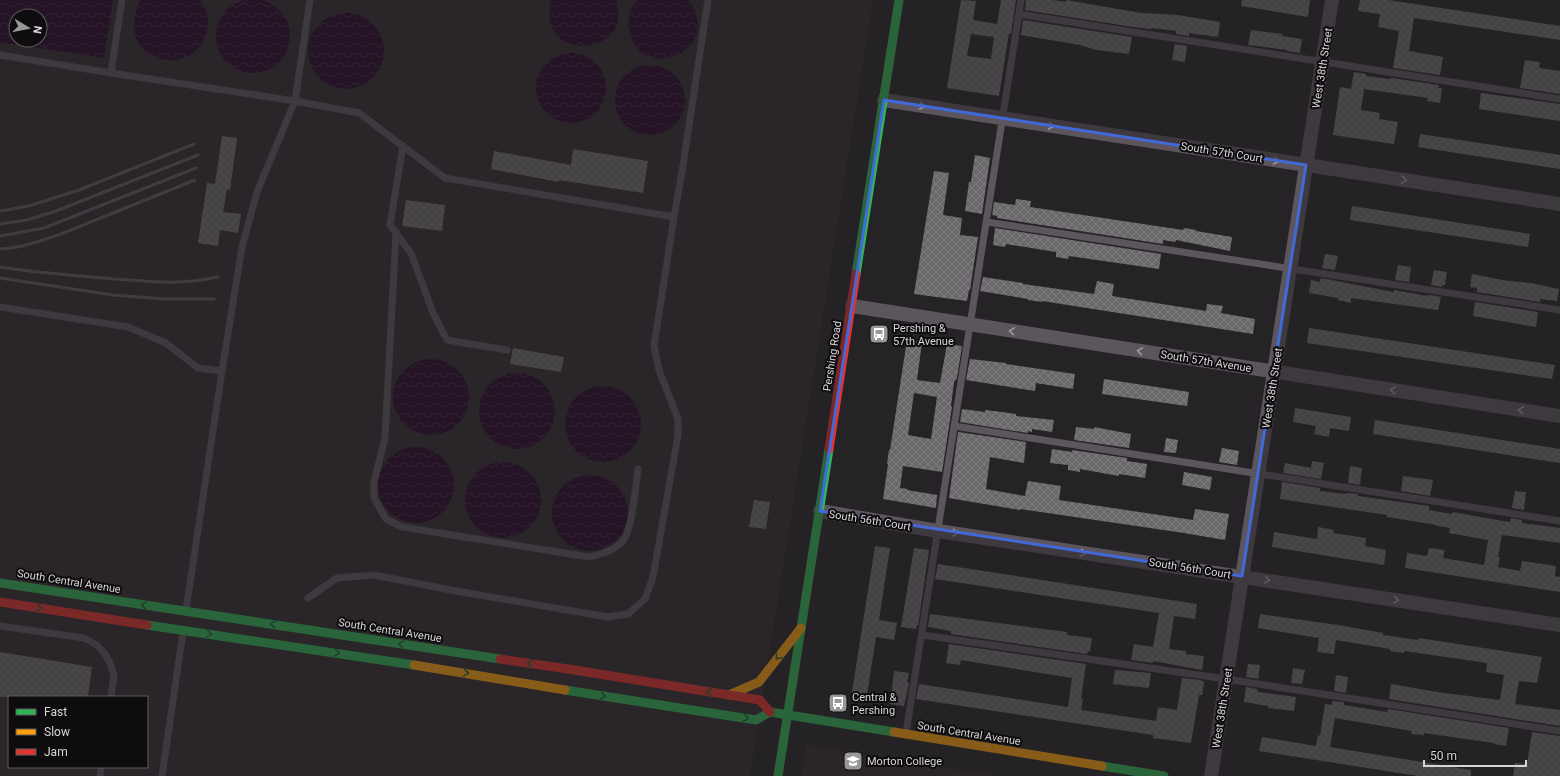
<svg xmlns="http://www.w3.org/2000/svg" width="1560" height="776" font-family="Roboto,sans-serif">
  <defs>
    <pattern id="water-waves" width="16" height="10" patternUnits="userSpaceOnUse"><rect width="16" height="10" fill="#240326"/><path d="M0 5q4-4 8 0t8 0" fill="none" stroke="#432745"/></pattern>
    <pattern id="building-cross-hatch" width="8" height="8" patternUnits="userSpaceOnUse"><rect width="8" height="8" fill="#6a686a"/><path d="M0 0l8 8M0 8l8-8" fill="none" stroke="#7f7d7f"/></pattern>
  </defs>
  <rect width="100%" height="100%" fill="#252325"/>
  <path fill="#302830" fill-rule="evenodd" d="M0,0H873L750,776H0ZM16,16H40V40H16ZM9,697H147V767H9Z
    M806,745L997,776H801Z"/>
  <path fill="url(#water-waves)" fill-rule="evenodd" d="M216 36a37 37 0 1 1 74 0a37 37 0 1 1-74 0Z
    M0,0H113L104,58L0,42ZM16,16H40V40H16Z
    M141,0H200C208,10 210,22 206,34C189,84 110,57 141,0Z
    M551,0H616C636,57 535,65 551,0Z
    M638,0H688C727,50 638,88 629,28C627,18 630,7 638,0Z
    M308 51a38 38 0 1 1 76 0a38 38 0 1 1-76 0Z
    M536 88a35 35 0 1 1 70 0a35 35 0 1 1-70 0Z
    M615 100a35 35 0 1 1 70 0a35 35 0 1 1-70 0Z
    M393 397a38 38 0 1 1 76 0a38 38 0 1 1-76 0Z
    M479 411a38 38 0 1 1 76 0a38 38 0 1 1-76 0Z
    M565 424a38 38 0 1 1 76 0a38 38 0 1 1-76 0Z
    M378 485a38 38 0 1 1 76 0a38 38 0 1 1-76 0Z
    M465 500a38 38 0 1 1 76 0a38 38 0 1 1-76 0Z
    M552 513a38 38 0 1 1 76 0a38 38 0 1 1-76 0Z"/>
  <path fill="url(#building-cross-hatch)" fill-rule="evenodd" d="M961,0L976,1L973,20L997,24L1001,0H1016L1011,34L1009,33L999,96L947,88ZM971,34L994,37L991,59L967,56Z
    M1026,0H1052L1066,2V0L1141,13L1178,15L1220,22L1218,37L1189,33V36L1176,34V31L1152,28L1151,29L1133,27L1025,10Z
    M1242,0H1310L1308,17L1241,6Z
    M1360,0H1388L1560,26V40L1414,18L1409,51L1443,57L1440,75L1393,68L1399,31L1378,27L1380,14L1358,11Z
    M1023,20L1132,37L1129,54L1096,50L1080,45L1021,35Z
    M1251,30L1282,34V36L1302,39L1300,53L1287,51V50L1248,45Z
    M1175,44L1187,46L1185,62L1172,60Z
    M1525,60L1540,62L1539,68L1560,71V94L1520,88Z
    M1354,72L1366,74V76L1388,79H1391V78L1439,85L1438,88H1442L1440,103L1427,101L1428,98L1364,89L1361,110L1380,113L1379,119L1398,122L1394,144L1333,135L1340,87L1351,89Z
    M1481,93L1560,104V121L1479,109Z
    M1420,134L1560,155V169L1418,147Z
    M222,136L237,138L230,190L227,189L223,212L241,214L238,233L220,230L218,246L198,243L207,183L215,184Z
    M573,149L648,161L643,193L559,180V182L491,169L494,151L571,165Z
    M975,155L990,158L982,214L965,211L969,182H971Z
    M934,171L949,173L943,215L962,218L960,235L978,237L970,290H969L967,301L914,294Z
    M1016,199L1031,201L1030,207L1183,230L1184,228L1196,230V231L1232,237L1230,251L1176,240L1175,242L1163,240V244L997,218V216L992,215L994,202L1015,205Z
    M406,200L445,205L442,231L402,226Z
    M1352,206L1530,234L1528,247L1350,220Z
    M995,228L1161,254L1159,269L1069,256L1068,259L1056,257V252L1006,244L1005,247L993,245Z
    M1325,254L1338,256L1335,270L1322,268Z
    M1398,265L1411,267L1409,282L1395,280Z
    M1434,270L1447,272L1445,285H1442V287L1431,285Z
    M1472,274L1508,281L1531,283L1559,289L1557,301L1540,299V302L1477,292V288L1470,287Z
    M983,277L1023,283V284L1094,294L1097,281L1114,284L1112,296L1206,311L1207,304L1223,306L1221,313L1255,319L1253,334L1042,301V302L1028,300V299L980,291Z
    M1321,278L1383,290L1393,292L1394,290L1427,296V295H1430L1441,297L1438,310L1351,298V303L1338,300V298L1309,293L1311,280L1320,282Z
    M1475,302L1538,312L1536,327L1473,316Z
    M1309,328L1555,365L1552,379L1307,343Z
    M907,340L922,342L917,380L940,383L947,344L962,346L957,378L954,382L951,406L952,407L942,472L903,466L900,488L908,489L907,490L937,495L936,508L883,499L888,464L887,463L889,450H890ZM914,393L937,397L931,439L908,435Z
    M513,348L564,357L561,372L510,364Z
    M970,359L1006,363V364L1075,374L1073,389L1036,383L1035,391L966,380Z
    M1104,379L1189,392L1187,406L1102,394Z
    M1295,408L1351,417L1349,431L1330,428L1329,437L1314,434L1316,426L1293,422Z
    M962,409L985,412V410L1002,412L1016,414V416L1054,420L1052,432L1032,429V432L1028,431V433L960,422Z
    M1375,420L1560,449V463L1373,434Z
    M1076,427L1094,429V427L1131,434L1129,448L1074,440Z
    M958,432L1026,442L1024,463L990,457L986,489L1025,496L1028,481L1061,486L1059,500L1193,520L1195,509L1229,514L1225,540L1184,533L1020,509V510L949,498Z
    M1166,438L1178,440L1176,453L1164,452Z
    M1222,448L1239,451L1237,465L1219,462Z
    M1052,449L1072,452V450L1127,458V461L1147,464L1145,478L1119,474V476L1080,469V472L1068,470V465L1050,463Z
    M1312,461L1324,463L1321,479L1283,473L1285,463L1311,468Z
    M1350,466L1362,468L1360,485L1348,483Z
    M1184,472L1212,477L1210,490L1182,485Z
    M1403,476L1433,480L1430,496L1401,491Z
    M1282,482L1320,488V491L1346,494V493L1358,494V496L1429,506V510L1452,514V512L1509,522H1510L1511,518L1522,520V523L1560,528V543L1502,535L1498,557H1500L1498,567L1520,571L1522,561L1556,566L1555,576L1560,577V592L1405,568L1407,553L1427,556L1429,548L1445,550L1443,558L1484,565L1488,540L1449,533L1450,528L1437,526V525L1387,517V515L1280,499Z
    M1515,491L1526,492L1524,510L1512,508Z
    M754,500L770,502L766,529L749,527Z
    M1318,527L1334,530L1333,533L1366,538L1365,546L1386,550L1384,565L1272,547L1274,532L1317,539Z
    M875,546L890,548L879,620L897,623L894,640L876,637L866,701L851,698Z
    M914,548L929,550L918,626H916V629L901,627Z
    M938,564L1197,604L1195,619L1174,616L1169,649L1186,651V654L1204,656L1202,670L1153,661V663L1131,660L1134,644L1153,647L1159,613L935,579Z
    M930,614L1067,632V635L1092,638L1090,652L1088,651L1087,654L951,634V631L928,627Z
    M1260,614L1338,625L1383,633V635L1418,640L1419,638L1542,657L1537,683L1519,681L1515,704L1560,710V726L1389,699L1391,684L1437,692L1500,700L1504,675L1486,672L1487,663L1404,651V653L1390,651V649L1336,640L1334,654L1317,652L1319,638L1258,628Z
    M949,644L1086,664L1081,699H1083L1081,710L1156,721L1158,707L1177,710L1182,678L1200,680L1204,682L1202,695H1199L1191,743L1153,738V735L916,699L919,684L1068,707L1072,678L961,660L960,665L946,663Z
    M0,652L92,667L88,697H0Z
    M1248,664L1260,665L1258,679L1246,677Z
    M1293,668L1305,670L1302,684L1291,683Z
    M1115,670L1151,673L1149,688L1113,684Z
    M894,671L909,673L907,682L909,683L904,706L890,704Z
    M1336,675L1348,677L1346,693L1334,691Z
    M1246,687L1257,689L1258,692L1296,697L1294,711L1268,708V706L1244,702Z
    M1332,701L1344,702V705L1362,708L1387,712L1388,709L1509,728L1506,746L1494,744V743L1424,733V735L1411,734L1412,731L1335,718L1330,747L1471,770V776H1418L1259,751L1262,737L1316,746L1318,735L1320,736L1325,704L1332,705Z
    M1532,732L1560,736V776H1513L1515,763L1527,764Z"/>
  <g fill="none" stroke-linecap="round" stroke-linejoin="round">
    <path stroke="#5d555d" stroke-width="7" d="M122,0L111,73L295,101L310,0
      M1019,14L1560,99
      M0,55L111,73
      M403,146L390,225L411,253L433,313L447,340L507,350
      M987,222L1560,310
      M396,232L385,438L374,482V498L386,519L402,527L589,557C602,554 613,551 622,542C632,533 636,483 638,469
      M0,307L128,327L166,343L198,368L222,371L242,247L257,192L295,101L359,113L445,178L674,217L682,172L708,0
      M954,426L1560,521
      M308,598L337,578L374,575L456,591L608,617L628,614L645,599L653,577L678,435V419L659,370L654,346L674,217
      M186,610L222,371
      M0,626L84,638L97,645L105,654L110,663L114,675L111,697
      M922,635L1226,679L1560,731
      M906,733L1021,0
      M100,776L101,767
      M162,776L183,632"/>
    <path stroke="#5d555d" stroke-width="14" d="M884,100L1560,204
      M852,306L1560,416
      M820,511L938,531L1560,625
      M1211,776L1332,0"/>
    <path stroke="#30b455" stroke-width="9" d="M856,274L899,0
      M565,690L756,720L770,712L894,732
      M1102,766L1164,776
      M778,776L829,449"/>
    <path stroke="#ff9f0a" stroke-width="9" d="M729,695L759,682L801,628
      M894,732L1102,766"/>
    <path stroke="#e5322d" stroke-width="9" d="M829,449L856,274
      M568,669L760,700L770,712"/>
    <path stroke="#605a60" stroke-width="3" d="M0,211L29,206L79,190L194,144
      M0,224L27,220L56,211L198,155
      M0,236L44,228L196,168
      M0,249C21,248 41,241 61,234L195,180
      M0,267C38,273 77,276 115,279C153,282 181,285 218,277
      M0,278L113,295L165,299H214"/>
    <path stroke="#30b455" stroke-width="9" d="M0,583L500,659
      M147,625L414,665"/>
    <path stroke="#ff9f0a" stroke-width="9" d="M414,665L565,690"/>
    <path stroke="#e5322d" stroke-width="9" d="M0,602L147,625
      M500,659L568,669"/>
  </g>
  <defs><path id="oneway-chevron" d="M-2-3.5L2.5 0L-2 3.5" fill="none" stroke-width="1.6" stroke-linecap="round" stroke-linejoin="round"/></defs>
  <g stroke="#a19ba1">
    <use href="#oneway-chevron" transform="translate(922 106) rotate(9)"/>
    <use href="#oneway-chevron" transform="translate(1051 126) rotate(9)"/>
    <use href="#oneway-chevron" transform="translate(1276 161) rotate(9)"/>
    <use href="#oneway-chevron" transform="translate(1404 180) rotate(9)"/>
    <use href="#oneway-chevron" transform="translate(1012 331) rotate(-171)"/>
    <use href="#oneway-chevron" transform="translate(1140 351) rotate(-171)"/>
    <use href="#oneway-chevron" transform="translate(1393 390) rotate(-171)"/>
    <use href="#oneway-chevron" transform="translate(1521 410) rotate(-171)"/>
    <use href="#oneway-chevron" transform="translate(955 533) rotate(9)"/>
    <use href="#oneway-chevron" transform="translate(1083 553) rotate(9)"/>
    <use href="#oneway-chevron" transform="translate(1267 580) rotate(9)"/>
    <use href="#oneway-chevron" transform="translate(1396 600) rotate(9)"/>
  </g>
  <g stroke="#1f6032">
    <use href="#oneway-chevron" transform="translate(144 605) rotate(-171)"/>
    <use href="#oneway-chevron" transform="translate(39 608) rotate(9)"/>
    <use href="#oneway-chevron" transform="translate(273 624) rotate(-171)"/>
    <use href="#oneway-chevron" transform="translate(209 634) rotate(9)"/>
    <use href="#oneway-chevron" transform="translate(401 644) rotate(-171)"/>
    <use href="#oneway-chevron" transform="translate(337 653) rotate(9)"/>
    <use href="#oneway-chevron" transform="translate(778 657) rotate(127)"/>
    <use href="#oneway-chevron" transform="translate(530 663) rotate(-171)"/>
    <use href="#oneway-chevron" transform="translate(466 673) rotate(9)"/>
    <use href="#oneway-chevron" transform="translate(709 692) rotate(-171)"/>
    <use href="#oneway-chevron" transform="translate(603 696) rotate(9)"/>
    <use href="#oneway-chevron" transform="translate(746 718) rotate(9)"/>
  </g>
  <path d="M0 0H1560V776H0ZM884,100L1306,165L1242,576L820,511Z" fill="#252325" fill-opacity=".55" fill-rule="evenodd"/>
  <path fill="none" stroke="#4269d8" stroke-width="3" stroke-linejoin="round" d="M884,100L1306,165L1242,576L820,511Z"/>
  <defs>
    <symbol id="bus-square" viewBox="-11 -11 22 22"><rect x="-9" y="-9" width="18" height="18" rx="4" fill="#999799" stroke="#0e0c0e"/><path d="M-5-6H5V4H4V6H2V4H-2V6H-4V4H-5ZM-3.5-4V0h7V-4ZM-3.5 1.2v1.5H-2V1.2ZM2 1.2v1.5H3.5V1.2Z" fill="#fff"/></symbol>
    <symbol id="university-square" viewBox="-11 -11 22 22"><rect x="-9" y="-9" width="18" height="18" rx="4" fill="#999799" stroke="#0e0c0e"/><path d="M0-5L7-2L0 1L-7-2ZM-4 1L0 2.5L4 1V4Q0 6-4 4Z" fill="#fff"/></symbol>
  </defs>
  <g fill-rule="evenodd">
    <use href="#bus-square" x="868" y="323" width="22" height="22"/>
    <use href="#bus-square" x="827" y="692" width="22" height="22"/>
    <use href="#university-square" x="842" y="750" width="22" height="22"/>
  </g>
  <g text-anchor="middle" stroke-width="4" stroke-linejoin="round" paint-order="stroke">
    <g font-size="11" fill="#d8d5d8" stroke="#0e0c0e">
      <text transform="translate(1322 68) rotate(-81)" y="4">West 38th Street</text>
      <text transform="translate(1222 152) rotate(9)" y="4">South 57th Court</text>
      <text transform="translate(832 356) rotate(-81)" y="4">Pershing Road</text>
      <text transform="translate(1206 361) rotate(9)" y="4">South 57th Avenue</text>
      <text transform="translate(1272 388) rotate(-81)" y="4">West 38th Street</text>
      <text transform="translate(870 520) rotate(9)" y="4">South 56th Court</text>
      <text transform="translate(1190 568) rotate(9)" y="4">South 56th Court</text>
      <text transform="translate(69 581) rotate(9)" y="4">South Central Avenue</text>
      <text transform="translate(390 630) rotate(9)" y="4">South Central Avenue</text>
      <text transform="translate(1222 708) rotate(-81)" y="4">West 38th Street</text>
      <text transform="translate(969 733) rotate(9)" y="4">South Central Avenue</text>
    </g>
    <g font-size="11" fill="#d8d5d8" stroke="#0e0c0e" text-anchor="start">
      <text x="893" y="332">Pershing &amp;<tspan x="893" dy="13">57th Avenue</tspan></text>
      <text x="852" y="701">Central &amp;<tspan x="852" dy="13">Pershing</tspan></text>
      <text x="867" y="765">Morton College</text>
    </g>
  </g>
  <rect x="8" y="696" width="140" height="72" fill="#0e0c0e" stroke="#5f5c5f"/>
  <rect x="16" y="709" width="20" height="6" fill="#30b455" stroke="#5f5c5f"/>
  <text x="44" y="716" font-size="12" fill="#d8d5d8">Fast</text>
  <rect x="16" y="729" width="20" height="6" fill="#ff9f0a" stroke="#5f5c5f"/>
  <text x="44" y="736" font-size="12" fill="#d8d5d8">Slow</text>
  <rect x="16" y="749" width="20" height="6" fill="#e5322d" stroke="#5f5c5f"/>
  <text x="44" y="756" font-size="12" fill="#d8d5d8">Jam</text>
  <g transform="translate(28 28) rotate(100)"><circle r="19" fill="#0e0c0e" stroke="#5f5c5f"/>
  <path d="M0-3L7 15L0 10L-7 15Z" fill="#999799"/>
  <text y="-6" font-size="11" font-weight="bold" text-anchor="middle" fill="#d8d5d8">N</text>
  </g>
  <path d="M1424 760v6h102v-6" fill="none" stroke="#d8d5d8" stroke-width="2"/>
  <text x="1430" y="760" font-size="12" fill="#d8d5d8" stroke="#0e0c0e" stroke-width="3" paint-order="stroke">50 m</text>
</svg>
